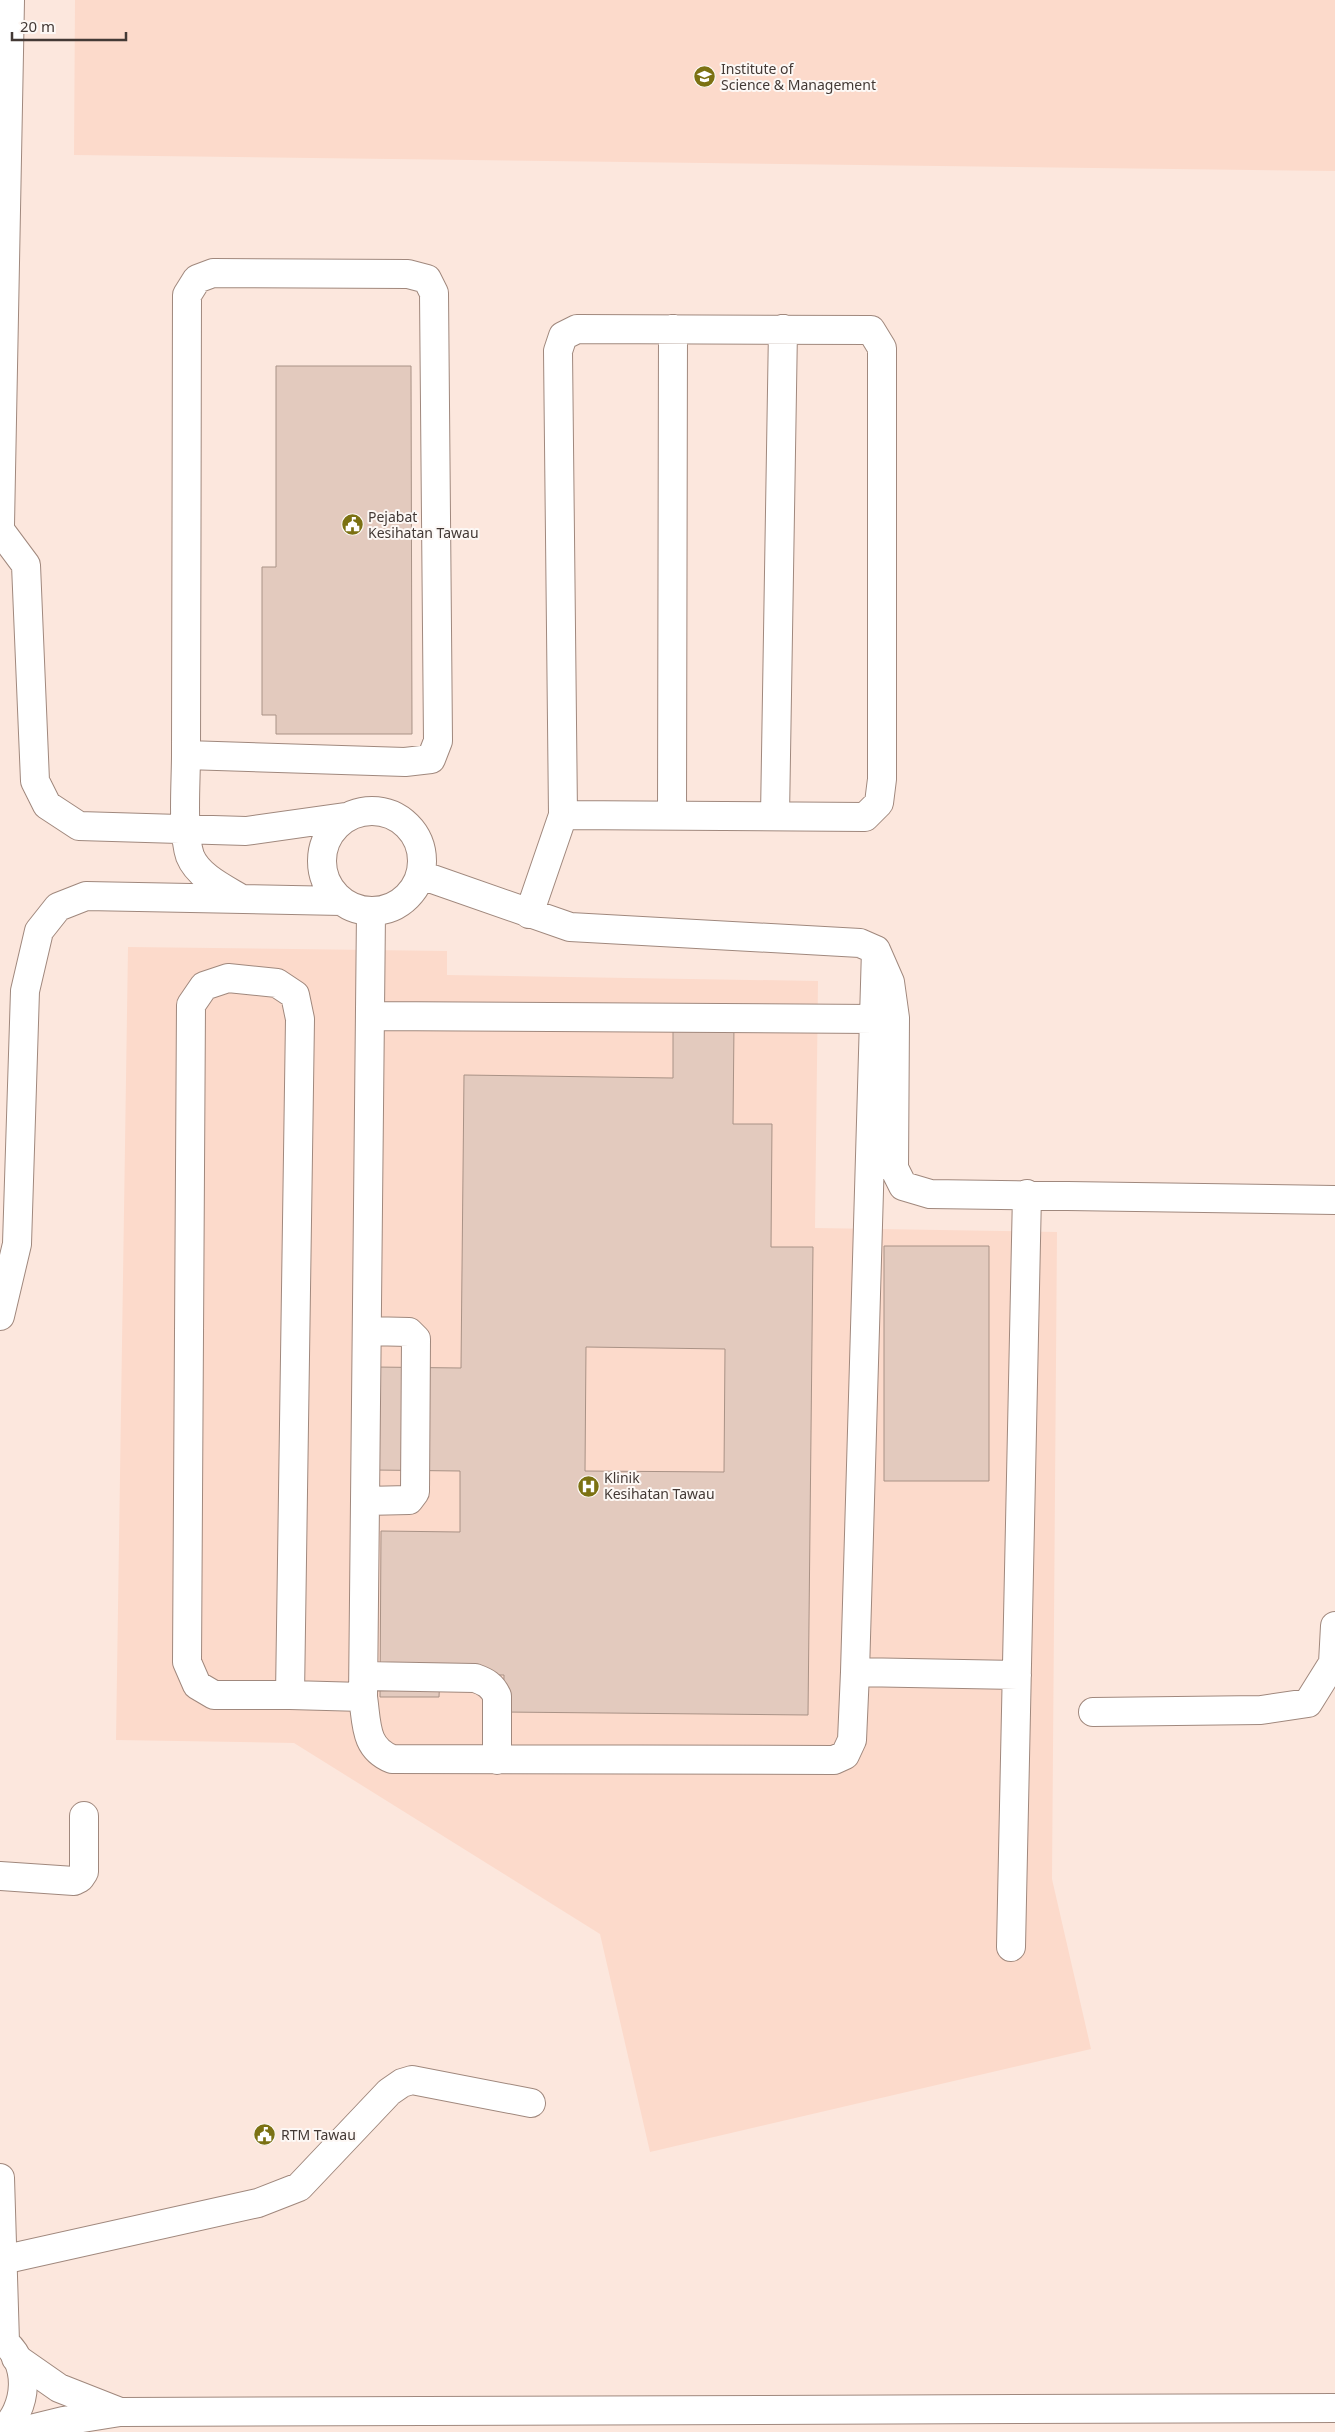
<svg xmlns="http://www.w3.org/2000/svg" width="1335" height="2432" font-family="'Noto Sans',sans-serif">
  <rect width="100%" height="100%" fill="#fce7dd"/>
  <path fill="#fcdacb" d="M75,0H1335V171L74,155Z
    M128,947L447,951V975L818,981L815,1228L1057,1232L1052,1879L1091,2049L650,2152L600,1934L294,1743L116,1740Z"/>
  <path fill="#e3cabe" stroke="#a99286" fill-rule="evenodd" d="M276,366H411L412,734H276V715H262V567H276Z
    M673,1024L734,1025L733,1124H772L771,1247H813L808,1715L503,1712L504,1675H440L439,1697H380L381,1531L460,1532V1471L374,1470L375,1367L461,1368L464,1075L673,1078ZM586,1347L725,1349L724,1472L585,1471Z
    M884,1246H989V1481H884Z"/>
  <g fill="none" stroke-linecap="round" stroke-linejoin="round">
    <defs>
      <path id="minor" d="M0,530L26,565L35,781L47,805L79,826L246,831L345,817
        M186,755L405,762L431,759L438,741L434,293L427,279L408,274L213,273L197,279L187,295L186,755C186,782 182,832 190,856C198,876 223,888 240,898
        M322 861a50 50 0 1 1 100 0a50 50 0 1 1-100 0Z
        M672,815L673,329
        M775,816L783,329
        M421,875L570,927L860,943L876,950L890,982L895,1018L894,1168L903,1186L930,1194L1335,1200
        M371,912L363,1697C367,1723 364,1748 392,1759L834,1760L845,1755L852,1740L855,1672L876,950
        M529,914L563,815L558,351L563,336L577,329L871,330L882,348V779L879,803L865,817L563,815
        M228,978L277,983L295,995L300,1019L290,1695H214L197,1685L187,1662L191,1005L204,986Z
        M370,1016L874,1019
        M0,1316L17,1244L25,991L39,931L58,907L86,896L342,901
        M365,1501L409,1500L415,1492L416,1339L409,1332L367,1331
        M855,1672L1017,1675
        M364,1676L475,1678C486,1682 492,1685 497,1696V1760
        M290,1695L363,1697
        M1093,1712L1261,1710L1308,1703L1333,1663L1335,1626
        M0,1876L74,1881L80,1878L84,1872V1816
        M1011,1947L1027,1194
        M2,2260L258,2203L299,2187L389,2092L402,2083L412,2080L531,2103
        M16,2358L59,2388L120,2412
        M18,2432L63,2421L120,2412L1335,2408"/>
      <path id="major" d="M0,525L10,0
        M0,2178L5,2342
        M0,2339C32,2359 29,2411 0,2432"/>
    </defs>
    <use href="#minor" stroke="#a0887d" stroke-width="30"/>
    <use href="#major" stroke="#a0887d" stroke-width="30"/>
    <use href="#minor" stroke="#fff" stroke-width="28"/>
    <use href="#major" stroke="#fff" stroke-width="28"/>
  </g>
  <defs>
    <symbol id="school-disc" viewBox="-11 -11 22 22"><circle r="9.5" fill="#7b7112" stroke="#fdf8f5"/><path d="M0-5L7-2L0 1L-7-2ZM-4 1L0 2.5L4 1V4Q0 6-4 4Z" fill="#fff"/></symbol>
    <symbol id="civic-disc" viewBox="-11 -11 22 22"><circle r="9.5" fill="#7b7112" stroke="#fdf8f5"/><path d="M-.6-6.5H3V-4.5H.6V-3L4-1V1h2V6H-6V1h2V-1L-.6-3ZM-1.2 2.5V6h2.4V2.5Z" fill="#fff"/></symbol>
    <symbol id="hospital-disc" viewBox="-11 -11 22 22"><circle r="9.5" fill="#7b7112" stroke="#fdf8f5"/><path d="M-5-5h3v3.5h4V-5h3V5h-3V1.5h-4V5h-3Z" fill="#fff"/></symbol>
  </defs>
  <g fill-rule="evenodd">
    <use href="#school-disc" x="692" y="64" width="25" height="25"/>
    <use href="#civic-disc" x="340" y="512" width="25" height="25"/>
    <use href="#hospital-disc" x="576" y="1474" width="25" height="25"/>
    <use href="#civic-disc" x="252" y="2122" width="25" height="25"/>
  </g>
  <g text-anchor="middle" stroke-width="4" stroke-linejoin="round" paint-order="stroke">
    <g font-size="14" fill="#433935" stroke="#fdf8f5" text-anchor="start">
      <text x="721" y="74">Institute of<tspan x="721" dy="16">Science &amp; Management</tspan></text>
      <text x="368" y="522">Pejabat<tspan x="368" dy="16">Kesihatan Tawau</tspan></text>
      <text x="604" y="1483">Klinik<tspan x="604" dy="16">Kesihatan Tawau</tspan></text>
      <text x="281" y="2140">RTM Tawau</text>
    </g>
  </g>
  <path d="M12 32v8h114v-8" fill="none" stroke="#433935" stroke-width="2.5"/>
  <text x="20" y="32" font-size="15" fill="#433935" stroke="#fdf8f5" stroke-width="4" paint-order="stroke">20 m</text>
</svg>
